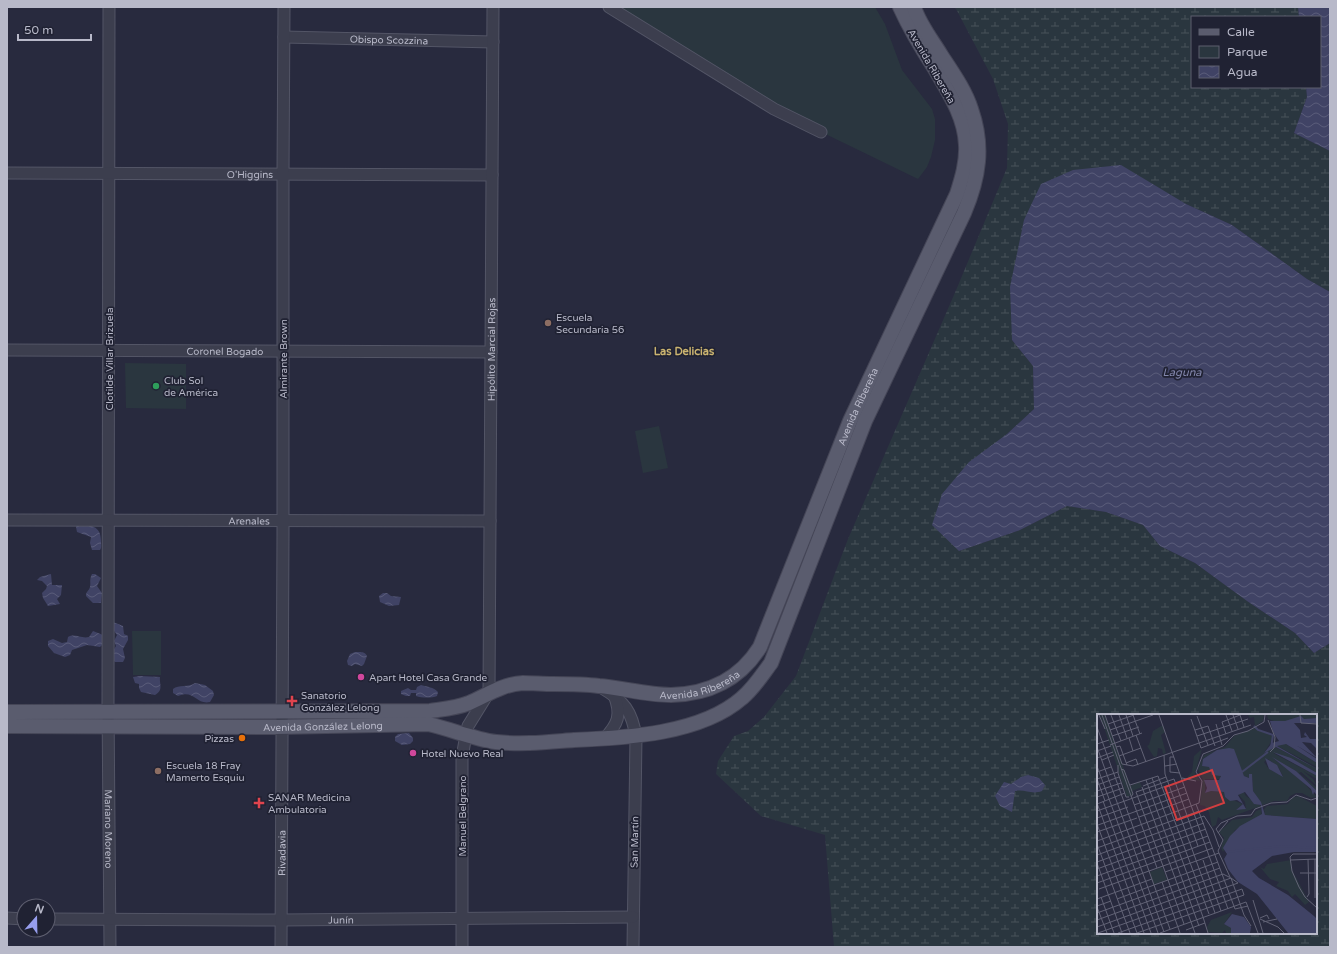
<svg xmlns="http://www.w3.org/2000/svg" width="1337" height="954" font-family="'Varela Round',sans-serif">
  <defs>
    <pattern id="wetland-marsh" width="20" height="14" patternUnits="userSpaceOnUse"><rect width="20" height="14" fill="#2a363f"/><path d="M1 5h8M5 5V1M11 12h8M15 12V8" fill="none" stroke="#475159"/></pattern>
    <pattern id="water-waves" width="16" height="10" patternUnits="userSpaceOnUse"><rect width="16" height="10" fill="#404365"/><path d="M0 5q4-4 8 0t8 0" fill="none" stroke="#5a5c7a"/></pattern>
  </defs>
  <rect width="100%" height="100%" fill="#282a3e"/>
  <path fill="#2a363f" d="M609,7H875L885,24L902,70L932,109L935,119V140L931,157L927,167L918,179L774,109Z
    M125,363L186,364V409L126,408Z
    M659,426L668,468L643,473L635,431Z
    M132,631H161V675H133Z"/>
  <path fill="url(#wetland-marsh)" fill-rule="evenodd" d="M955,7H1298L1299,17H1192V87H1306L1307,97L1294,133L1330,151V292L1307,279L1232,225L1186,204L1012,340L1033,366L1034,409L1007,434L959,551L1020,530L1067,506L1106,512L1143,525L1160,546L1195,563L1247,601L1295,633L1314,653L1330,643V947H834L825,835L761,816L716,774L718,761L734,736L748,731L764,717L796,676L848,539L957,288L1007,168L1008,124L993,79ZM1098,715H1316V933H1098Z"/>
  <path fill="url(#water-waves)" d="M1298,7H1330V151L1294,133L1307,97L1306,87H1320V17H1299Z
    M1121,165L1186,204L1232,225L1307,279L1330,292V643L1314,653L1295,633L1247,601L1195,563L1160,546L1143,525L1106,512L1067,506L1020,530L959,551L932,525L942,494L969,462L1007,434L1034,409L1033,366L1012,340L1010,287L1024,220L1041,184L1073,170Z
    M77,525C90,525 101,525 101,541C101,545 102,547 100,550H92L90,543L91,537L77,532L76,527Z
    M51,574L52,585H62L61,595L57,599L60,604L48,606L43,598L42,593L46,589L47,586L42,581L37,580L40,577Z
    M92,574H95L101,578L97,586L102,593L101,603H93L86,596C86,591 89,591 90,587C91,582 89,580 92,574Z
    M383,593H387L391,596L401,597L399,605L389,606L380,602L379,596Z
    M113,622L123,626L124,634L128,636V640L123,649L125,658L123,662H115L113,660V651L116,646L114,641L117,635L112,628Z
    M93,631L103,635L104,643L100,647L87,645L72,650L70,655L65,657L54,653L48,646V641L53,639L62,643L67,642L68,637C75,633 81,639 89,637Z
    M355,652C360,652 365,651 367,656L364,664L362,666L355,664L352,666L348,665L347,661L350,654Z
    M140,676L160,677C159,684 164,690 155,695L141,692L139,688V684L135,683L133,677Z
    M195,683L205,685L213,691L214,695L210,702C196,705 194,689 178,696L173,693V689C179,684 188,688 195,683Z
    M421,685C428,687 433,687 438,692L437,696C432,698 422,698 416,696V693H411L410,696H406L401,694V691L408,688L411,690H416L417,687Z
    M409,733L413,738V741L410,744L402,745L395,741V737L398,734Z
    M1028,775L1039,778L1045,785L1042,791C1031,795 1026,789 1015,791L1012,812L1000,806L995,796L1004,782L1011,784L1021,777Z"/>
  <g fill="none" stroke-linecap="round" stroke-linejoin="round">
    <defs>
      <g id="minor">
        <path id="s1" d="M109,7L108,705L110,947"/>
        <path d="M609,7L774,109L821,132"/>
        <path id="s2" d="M284,37L493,42"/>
        <path id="s3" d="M7,173L492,175"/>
        <path id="s4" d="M7,350L491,352"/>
        <path id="s5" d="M7,520L490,521"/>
        <path d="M602,688C624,701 632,711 636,737L633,947"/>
        <path d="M604,739C618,724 622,715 614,695"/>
        <path d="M7,918L24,919"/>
        <path id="s6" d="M48,919L281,920L633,917"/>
        <path id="s7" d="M281,947L283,535V173L284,7"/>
        <path id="s8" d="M462,947V757L466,735L468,726L489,692L493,7"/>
      </g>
      <g id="major">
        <path id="s9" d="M7,712L430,711C444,709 457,708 469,703C487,695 503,684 523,683C533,683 543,684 553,684C568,684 584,684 599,686C623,688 647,695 671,695C710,694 740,679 760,647L850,421L957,194C962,178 967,162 966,145C965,117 949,93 935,69C922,49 910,29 900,7"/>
        <path id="s10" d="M7,726L276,727L428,724C451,729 473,739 496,742C522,745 548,742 574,740C626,738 701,734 742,698C754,688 762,675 771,663L865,421L964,213C979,178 984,146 971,109C965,90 952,72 941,55C932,40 919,24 914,7"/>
      </g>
    </defs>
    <use href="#minor" stroke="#535566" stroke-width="13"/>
    <use href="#major" stroke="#454657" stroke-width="16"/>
    <use href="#minor" stroke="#3c3e4e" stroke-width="11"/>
    <use href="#major" stroke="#5a5c6e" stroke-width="14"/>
  </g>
  <g fill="#8d6e63" stroke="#202233" stroke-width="1.5">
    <circle cx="548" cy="323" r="4"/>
    <circle cx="158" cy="771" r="4"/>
  </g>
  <circle fill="#2e9e5b" stroke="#202233" stroke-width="1.5" cx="156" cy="386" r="4"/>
  <g fill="#d1479c" stroke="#202233" stroke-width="1.5">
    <circle cx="361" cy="677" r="4"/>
    <circle cx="413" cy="753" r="4"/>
  </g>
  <g fill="#e0444e" stroke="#202233" stroke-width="1.5">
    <path d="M290 695h4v4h4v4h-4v4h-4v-4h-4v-4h4z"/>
    <path d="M257 797h4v4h4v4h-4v4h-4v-4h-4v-4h4z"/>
  </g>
  <circle fill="#e8710a" stroke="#202233" stroke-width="1.5" cx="242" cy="738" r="4"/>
  <g text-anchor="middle" stroke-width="3.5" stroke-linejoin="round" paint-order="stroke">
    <g font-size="10" fill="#b8b9c9" stroke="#202233">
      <text dy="4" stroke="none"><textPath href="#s2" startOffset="105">Obispo Scozzina</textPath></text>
      <text transform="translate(932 66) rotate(60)" y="4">Avenida Ribereña</text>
      <text dy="4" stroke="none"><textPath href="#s3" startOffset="243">O'Higgins</textPath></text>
      <text dy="4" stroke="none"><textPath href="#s8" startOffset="604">Hipólito Marcial Rojas</textPath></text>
      <text dy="4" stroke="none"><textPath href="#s4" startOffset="218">Coronel Bogado</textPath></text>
      <text transform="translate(109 359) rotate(-90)" y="4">Clotilde Villar Brizuela</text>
      <text transform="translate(283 359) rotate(-90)" y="4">Almirante Brown</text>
      <text dy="4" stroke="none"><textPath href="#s9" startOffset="1035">Avenida Ribereña</textPath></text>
      <text dy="4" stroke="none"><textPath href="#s5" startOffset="242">Arenales</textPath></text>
      <text dy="4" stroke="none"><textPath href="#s9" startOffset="700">Avenida Ribereña</textPath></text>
      <text dy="4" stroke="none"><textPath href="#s10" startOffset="316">Avenida González Lelong</textPath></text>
      <text transform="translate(462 816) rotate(-90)" y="4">Manuel Belgrano</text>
      <text dy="4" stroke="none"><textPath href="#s1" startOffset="822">Mariano Moreno</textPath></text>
      <text transform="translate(634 842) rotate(-89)" y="4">San Martín</text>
      <text dy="4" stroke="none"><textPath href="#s7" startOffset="94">Rivadavia</textPath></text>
      <text dy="4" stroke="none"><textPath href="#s6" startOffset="293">Junín</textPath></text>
    </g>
    <g font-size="10" fill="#b8b9c9" stroke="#202233" text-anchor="start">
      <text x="556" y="321">Escuela<tspan x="556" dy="12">Secundaria 56</tspan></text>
      <text x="164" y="384">Club Sol<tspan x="164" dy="12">de América</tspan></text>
      <text x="369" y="681">Apart Hotel Casa Grande</text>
      <text x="301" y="699">Sanatorio<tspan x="301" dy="12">González Lelong</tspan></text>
      <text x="234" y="742" text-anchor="end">Pizzas</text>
      <text x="421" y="757">Hotel Nuevo Real</text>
      <text x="166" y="769">Escuela 18 Fray<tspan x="166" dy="12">Mamerto Esquiu</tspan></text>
      <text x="268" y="801">SANAR Medicina<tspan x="268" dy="12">Ambulatoria</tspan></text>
    </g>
    <g font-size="11" font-weight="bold" fill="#cbb470" stroke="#202233">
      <text x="684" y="355">Las Delicias</text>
    </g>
    <g font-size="11" font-style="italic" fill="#8387ad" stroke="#202233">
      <text x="1182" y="376">Laguna</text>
    </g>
  </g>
  <g transform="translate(1097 714)">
    <rect width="220" height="220" fill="#282a3e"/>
    <path d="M3,1H8L33,72L43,68L45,73L35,77L36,81L30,83ZM151,1H167L166,7L158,12L157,3L153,4ZM66,11L68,18L64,21L69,39L66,40L65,35L61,34L60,42L57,43L50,32L52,31L56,17ZM105,35L98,59L103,67L90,64L95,58L97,42ZM65,153L70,166L57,170L53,158Z" fill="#2a363f"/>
    <path d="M170,1H220V4L180,8L171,5ZM158,14L177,23L167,39L178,33L220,54V59L193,44L176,39L220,62V65L206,57L216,65L220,72L204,58L202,59L220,74V77L199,57L176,44L206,68L220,83L214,84L205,79H199L193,82L190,87H177L165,91L156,77L155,62L152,60V64L147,62L137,41L130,36H120L106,45L105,52L112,53L116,61H123L124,65H108V79L114,77L127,78L129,81L128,83L146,90L139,96L147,95H149L148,88L141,80L146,77L149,82L164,92L125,106L121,103L119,111L115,113L112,98L108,92L103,91L106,66L101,55L107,41L128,33L137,22ZM171,45L181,53L186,62L172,55L167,48ZM187,29L220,49V53L180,32ZM201,82L220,92V105L168,101L167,95L170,92L191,90L195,84ZM164,95L165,103L138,116L126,138L124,134L127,124L122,118L135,106L155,103L159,97ZM194,146L195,156L212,188L208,191L198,180L195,183L191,177L179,172L182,168L173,165L163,153L167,155L170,150ZM135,198L127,210L134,214V219H129L128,216L125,219L111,218L110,213L114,206Z" fill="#2a363f" fill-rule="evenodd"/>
    <path d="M204,2L207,5L220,4V9H197L203,16L204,24L210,23L207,21L208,18L213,25H220V35L214,29L205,28L220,44L199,31L220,45V49L189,30L180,32L220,55L179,33L167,39L175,29L182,27L176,18L173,7H188ZM132,34L137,35L147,62L152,64V60H155L156,77L164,88L168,101L220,105V138H197L175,142L155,157L162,164L191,181L217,202L220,205V219H191L160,180L141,168L131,155L127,145L130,140L126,134L133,122L143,112L165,100L164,91L157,90L148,78L141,81L149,95L139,96L146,90L140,86L133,87L128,83L127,78L114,77L108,79L110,74L107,66H122L124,62L115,61L112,53L105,52L106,45L120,36ZM176,38L194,44L220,59V62ZM175,43L199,57L220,77V81L217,78L216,81L214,75ZM168,44L180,51L186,63L172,55ZM135,200L147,203L154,213L153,219H134V214L127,210Z" fill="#404365"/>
    <path fill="none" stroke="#404365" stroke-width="2" d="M157,12L161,16L176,21L174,34M145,58L171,38M129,138L184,132L220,134"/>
    <path fill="none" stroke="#626376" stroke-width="1" d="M2,1L8,15M5,1L60,154M8,1L25,50L36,52L154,11M14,1L24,27M22,1L30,24M29,1L36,22M36,1L43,20M62,1L75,38M129,1L135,17M136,1L141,15M143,1L147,13M203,1L204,9L220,10M100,2L111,31M94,5L104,34L131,24M171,6L178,23L177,34L173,38M11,10L37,1M119,10L125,31M0,13L52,157L2,175M13,16L56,1M98,16L111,12L118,32M129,20L125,8L143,1M39,21L49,48M15,22L42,13M100,22L151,5M32,24L36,37M0,30L12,26M13,31L45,19M0,33L67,218M19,33L23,32L30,51M0,37L14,32M75,38L131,195M67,41L68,60L118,199M22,42L44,34M77,43H73V58L83,59M0,44L16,38M5,46L17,41M29,49L39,45L41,51M21,51V59L29,83H32M0,52L61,219M68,52L80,50M24,55L27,56L36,80L34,83M0,58L14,53M55,64L106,203M85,64L99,67M0,65L8,87M0,65L21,58M49,66L102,212M0,71L22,63M33,71L61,62L112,200M46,72L69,63M45,73L98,219M0,77L24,69M0,83L26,74M6,87L54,219M0,89L47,219M0,90L28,79M99,90L138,195L151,192M37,91L88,73M0,97L72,71M42,103L92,85M0,104L31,93M0,110L40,219M1,111L90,79M0,118L40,104M121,119L131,107M0,127L102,89L105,67L99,58L106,40L126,32L137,21L151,17L167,8L168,1M0,130L33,219M101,132L77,65L39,78L66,152L116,134M0,134L102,97M220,140H196L193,143L195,157L202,173L208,183L220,194M0,141L107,102L116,116L122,133M218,145V184M106,146L124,197M194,146L220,145M0,148L107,109M0,149L25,219M66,152L71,166L57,171L52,157ZM0,155L109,115M68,158L122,139M203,159H220M0,162L111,122M133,163L121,137L126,126L119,115L124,109L140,102L154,101L158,95L174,89L190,88L199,81L214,86L220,84M65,168L83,219M0,169L113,128M4,183L17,219M210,183L212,180L211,145M0,185L55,165M20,185L57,171L73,215M156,186L166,219M0,192L14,187M0,193L10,219M0,199L123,154M106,203L111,219M163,204L170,201L172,205M163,205L181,213L187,219M0,206L126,160L134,164L147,201L154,212M166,208L180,205M87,210L71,166L121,148M0,213L134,164L141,169M89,216L108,209M1,219L141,169M21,219L145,175L147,181L40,219M63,219L149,188L161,219"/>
    <path fill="#d23e40" fill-opacity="0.15" stroke="#d23e40" stroke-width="2" d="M115,56L127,89L80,106L68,73Z"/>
    <rect width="220" height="220" fill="none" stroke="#b8b9c9" stroke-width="2"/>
  </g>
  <rect width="1337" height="954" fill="none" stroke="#b8b9c9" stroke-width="16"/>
  <rect x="1191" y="16" width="130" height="72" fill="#202233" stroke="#5d5e6f"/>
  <rect x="1199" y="29" width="20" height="6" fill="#5a5c6e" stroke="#5d5e6f"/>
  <text x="1227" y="36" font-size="12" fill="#b8b9c9">Calle</text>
  <rect x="1199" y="46" width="20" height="12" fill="#2a363f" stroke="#5d5e6f"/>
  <text x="1227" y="56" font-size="12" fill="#b8b9c9">Parque</text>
  <rect x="1199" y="66" width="20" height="12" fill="url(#water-waves)" stroke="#5d5e6f"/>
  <text x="1227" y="76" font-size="12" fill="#b8b9c9">Agua</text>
  <g transform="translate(36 918) rotate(20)"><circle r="19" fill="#202233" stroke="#5d5e6f"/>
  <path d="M0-3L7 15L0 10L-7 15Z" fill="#979eee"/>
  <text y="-6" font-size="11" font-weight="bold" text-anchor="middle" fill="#b8b9c9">N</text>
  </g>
  <path d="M18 34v6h73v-6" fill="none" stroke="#b8b9c9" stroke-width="2"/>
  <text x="24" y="34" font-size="12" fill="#b8b9c9" stroke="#202233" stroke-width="3" paint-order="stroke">50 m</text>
</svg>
